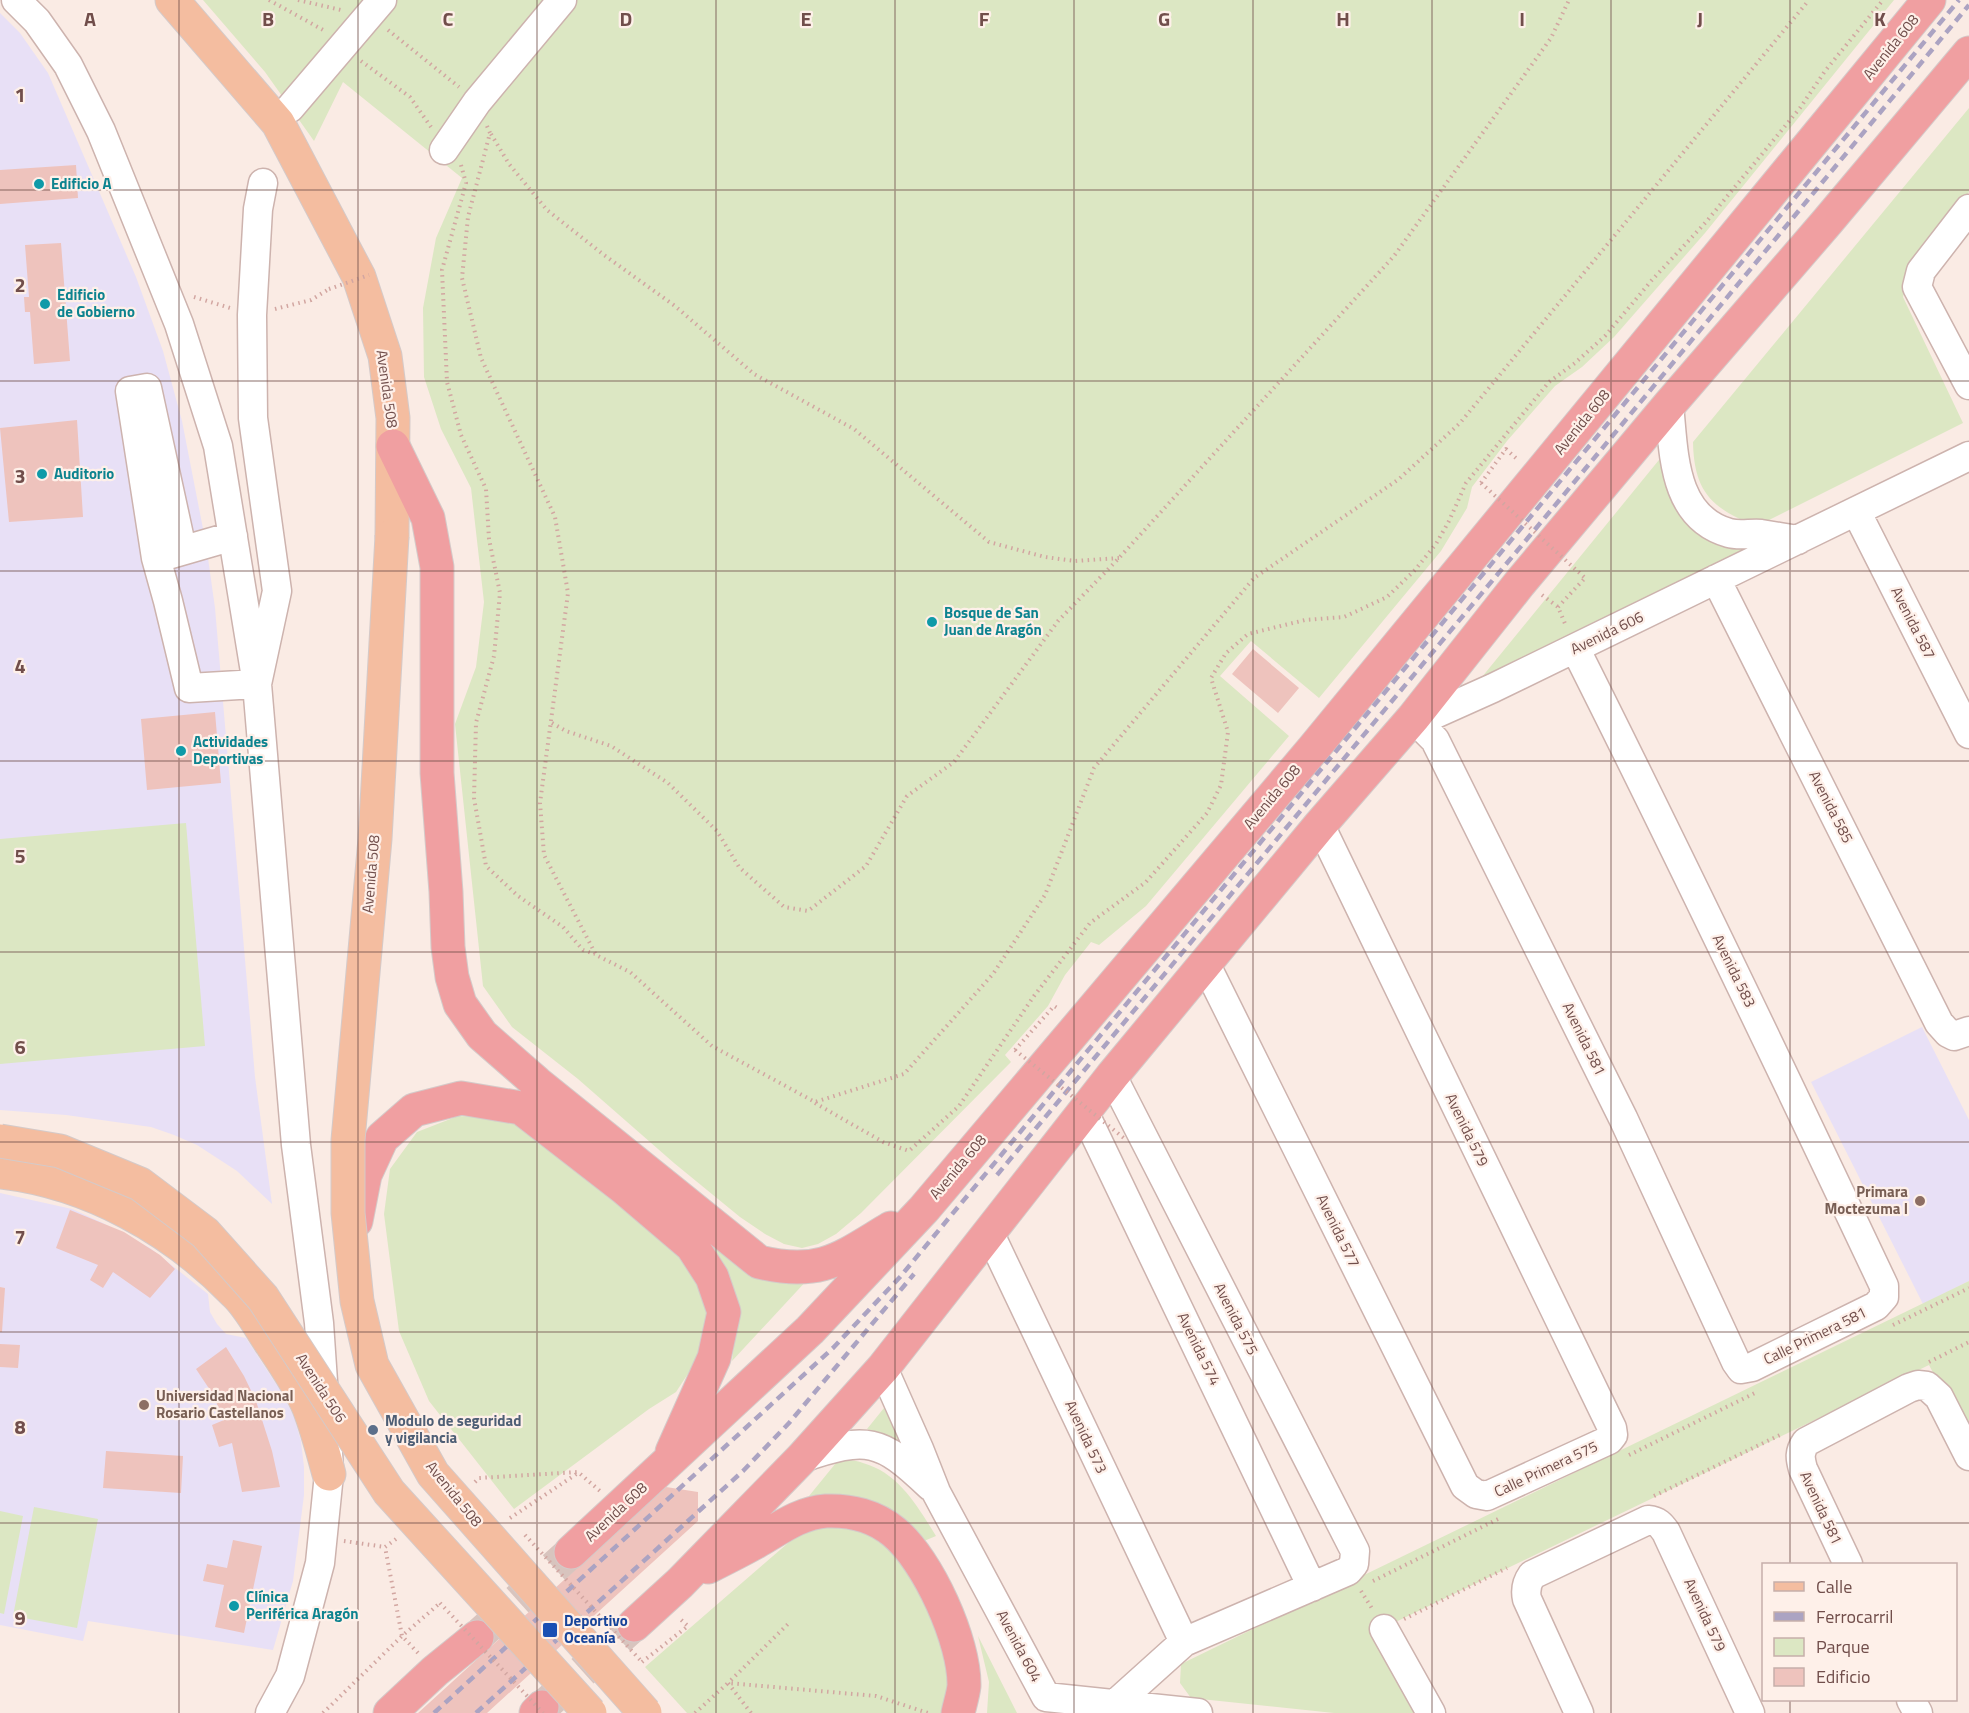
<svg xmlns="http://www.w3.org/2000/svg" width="1969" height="1713" font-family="'Titillium Web',sans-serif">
  <rect width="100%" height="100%" fill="#faebe4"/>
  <path fill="#e8e0f6" d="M0,13L20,33L48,73L136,277L163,351L182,421L206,544L215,608L255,1077L272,1204L237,1171L197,1145L174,1135L151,1127L66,1115L0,1110Z
    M1922,1027L1969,1120V1281L1923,1304L1811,1082Z
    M0,1193L72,1209L103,1223L150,1248L208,1294L210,1312L217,1324L226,1334L246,1338L282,1393L294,1417L301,1441L304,1467V1495L293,1581L273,1650L88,1621L83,1641L0,1625Z"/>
  <path fill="#dce7c3" d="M203,0H1894L1705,233L1614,337L1582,367L1555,386L1507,441L1472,487L1467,508L1441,551L1319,698L1251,641L1220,676L1289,736L1146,906L1099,945L1091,942L1065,975L1048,1006L1005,1055L1011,1062L861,1213L836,1234L818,1244L802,1248L784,1244L765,1234L740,1217L674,1163L578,1079L512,1027L483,986L455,724L476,667L484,602L471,488L441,429L424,377L423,308L436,238L462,178L343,82L314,141L265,72Z
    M1969,108V192L1910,269L1903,297L1963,423L1757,526C1712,509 1694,492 1693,442Z
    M1663,455L1670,494L1767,545L1473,688Z
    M186,823L205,1046L0,1064V839Z
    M458,1116L509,1118L688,1259L708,1304L699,1357L676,1392L649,1409L514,1509L429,1401L399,1331L384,1214L390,1169L417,1132Z
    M701,1235L809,1278L732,1361L737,1321Z
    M1969,1281V1440L1929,1365L1379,1630L1421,1713H1334L1191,1698L1180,1683L1181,1664Z
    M884,1408L905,1450L891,1440L867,1429Z
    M840,1458C847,1460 856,1460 863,1463C899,1473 918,1507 936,1536L924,1541L834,1495L809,1496Z
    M34,1507L98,1519L77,1628L13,1616Z
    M0,1511L23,1516L4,1614L0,1613Z
    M833,1526L860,1529L885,1544L908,1568L931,1610L950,1674L944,1713H687L645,1667L795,1537L811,1530Z
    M978,1636L1017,1713H987L989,1682Z"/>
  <path fill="#eec3bd" d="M76,165L78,198L0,204V170Z
    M61,243L70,361L34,364L30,312H25L24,297H29L25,245Z
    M77,420L83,517L9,522L0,428Z
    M1253,649L1299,688L1278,713L1232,674Z
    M215,712L221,783L147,790L141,719Z
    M70,1210L124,1232L160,1255L175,1269L150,1298L113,1272L103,1288L90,1280L98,1265L56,1248Z
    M0,1287L5,1288L2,1332H0Z
    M0,1344L20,1345L18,1368L0,1367Z
    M226,1347L244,1376L256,1401L272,1451L280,1487L242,1492L232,1443L219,1447L212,1425L224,1420L212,1393L196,1369Z
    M106,1451L183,1456L181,1493L103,1488Z
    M666,1487L698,1492V1521L487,1713H418Z
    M233,1540L262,1546L244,1633L215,1627L224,1585L203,1581L207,1564L227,1568Z"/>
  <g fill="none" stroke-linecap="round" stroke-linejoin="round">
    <path stroke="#d8c4be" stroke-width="33" stroke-dasharray="33 16" stroke-linecap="butt" d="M481,1633L571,1552
      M546,1704L634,1625"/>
    <defs>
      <path id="minor" d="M16,0L37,21L68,65L101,131L179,324L218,446L257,684L296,1145L319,1323L324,1396
        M290,108L382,0
        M444,150L477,102L562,0
        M1969,209L1921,271L1917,287L1969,385
        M1669,405C1674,452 1672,517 1729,533C1739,536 1751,533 1761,534C1773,536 1786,538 1798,540
        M1856,511L1969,734
        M182,549L147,388L130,391L156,558L168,601L189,688L257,684L277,591L253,418L252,315L258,209L263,183
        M164,556L233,536
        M1716,579L1939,1023L1948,1033L1954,1036L1969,1031
        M1413,718L1435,740L1623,1118L1736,1362L1741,1369L1752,1367L1876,1306L1884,1297V1286C1783,1072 1681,859 1575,648
        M1413,718L1435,714L1493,688L1969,456
        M1205,963L1465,1486L1476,1494L1487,1496L1609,1440L1613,1435L1612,1428L1320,825
        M1112,1076L1355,1551L1354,1564L1348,1571L1184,1642L1114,1705
        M1084,1112L1312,1587
        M989,1232L1184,1642
        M883,1368L919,1449L936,1492L1046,1697L1198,1713
        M802,1458C867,1436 880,1438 930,1486
        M1848,1564L1803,1469C1800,1458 1799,1452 1806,1442L1909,1388L1918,1385L1927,1386L1939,1397L1969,1456
        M1384,1629L1431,1713
        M1911,1700L1918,1713
        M270,1713L290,1676L320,1563L329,1474L328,1451
        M1579,1713L1527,1599C1525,1590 1527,1582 1532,1575L1648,1520C1658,1521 1661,1525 1666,1532L1750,1713"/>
      <path id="major" d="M172,0L278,123L359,277L385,356L393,418L392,536
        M0,1172C89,1182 173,1229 235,1293C250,1307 260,1328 272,1345C284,1363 301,1388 309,1408C317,1429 323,1452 329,1474"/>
      <path id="highway" d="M393,446L428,518L437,567V773L446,892L448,947L452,977L460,1004L482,1035L537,1083L759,1262C821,1277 841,1258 891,1228
        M356,1221L365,1175L382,1138L414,1110L461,1098L521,1108L624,1188L692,1246L712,1277L724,1312L714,1358L672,1452
        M571,1552L810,1330L924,1209L1313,749L1929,0
        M708,1567C724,1559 740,1551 756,1542C779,1529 799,1513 826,1511C850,1510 875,1516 894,1532C928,1560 965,1642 964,1686C963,1695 960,1704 958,1713
        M634,1625L680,1583L802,1458L883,1368L1112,1076L1320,825L1413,718L1519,584L1669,405L1827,222L1969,53
        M390,1713L435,1671L477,1637
        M536,1713L542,1707"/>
    </defs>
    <use href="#minor" stroke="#cdb3ae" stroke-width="31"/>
    <use href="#major" stroke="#d4cac9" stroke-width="35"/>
    <use href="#highway" stroke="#d4cac9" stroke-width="35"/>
    <path stroke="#d2a6a1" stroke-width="4" stroke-dasharray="1.5 4.5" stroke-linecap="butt" d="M269,0L325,31
      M298,0L341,10
      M388,30L459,87
      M361,61L410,97L431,127
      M487,126L490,133L468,217L462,278L481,358L555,517L568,593L540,803L544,855L596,955L630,972L712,1046L815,1102L904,1074L993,974L1045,895L1094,768L1254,578L1399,479L1460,423L1809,0
      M491,134L509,164L547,210L604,255L675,306L754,374L854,429L989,542L1045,557L1075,561L1119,558
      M461,165L466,183L442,270L447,382L461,435L486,489L489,539L500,593L494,656L476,723L474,798L486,866L518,896L563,927L583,950L595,954
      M194,297L230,308
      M275,309L311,300L329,289
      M1481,483L1506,449L1517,459
      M1542,595L1558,607L1566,626
      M1558,607L1585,578
      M552,723L566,731L611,746L668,783L717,831L739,867L784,907L808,911L866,866L907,796L954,762L1058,621L1119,558L1394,256L1551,38L1569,0
      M1015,1050L1054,1006L1059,1009
      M815,1103L883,1142L909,1151L959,1106L1034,996L1090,923L1146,882L1207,813L1221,785L1228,732L1211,678L1226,653L1248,634L1305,620L1344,617L1387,597L1415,570L1436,544L1449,521L1466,483L1549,382L1575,363L1605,336L1652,280L1706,222L1800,108L1825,71L1883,0
      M1893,1325L1969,1288
      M1929,1362L1969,1342
      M1629,1455L1757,1392
      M475,1482L479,1478L578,1472L600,1491
      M1654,1496L1782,1434
      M510,1518L578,1473
      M396,1539L385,1547L402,1636L418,1653
      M344,1541L385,1547
      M1373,1581L1498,1519
      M1361,1591L1373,1610
      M1404,1619L1507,1568
      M642,1662L688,1626L678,1617
      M323,1713L402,1636L440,1603
      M695,1713L728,1683L876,1696L928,1713
      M751,1713L728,1683L789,1623"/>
    <use href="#minor" stroke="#fff" stroke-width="28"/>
    <use href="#major" stroke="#f4bda0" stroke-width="33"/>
    <use href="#highway" stroke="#f09fa1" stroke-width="33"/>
    <path stroke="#aba3c2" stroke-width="4.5" stroke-dasharray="9 6" stroke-linecap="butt" d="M997,1175L1552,509L1969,5
      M434,1713L833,1348L900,1277L1959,0
      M476,1713L743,1471L789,1423L914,1274"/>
    <defs>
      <path id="major-bridge" d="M392,536L375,839L348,1140V1213L357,1301L372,1365L433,1474L645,1713
        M0,1141L60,1151L140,1184L205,1233L263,1298L389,1492L590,1713"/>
    </defs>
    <use href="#major-bridge" stroke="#d4cac9" stroke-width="35" stroke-linecap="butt"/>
    <path stroke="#d2a6a1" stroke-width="4" stroke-dasharray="1.5 4.5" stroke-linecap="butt" d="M329,289L369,275
      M1481,483L1585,578
      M1015,1050L1125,1139
      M525,1535L642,1662
      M440,1603L543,1713"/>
    <use href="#major-bridge" stroke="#f4bda0" stroke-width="33"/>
  </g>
  <path fill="none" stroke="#714e4b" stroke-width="1.5" stroke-opacity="0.55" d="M179,0V1713M358,0V1713M537,0V1713M716,0V1713M895,0V1713M1074,0V1713M1253,0V1713M1432,0V1713M1611,0V1713M1790,0V1564M0,190H1969M0,381H1969M0,571H1969M0,761H1969M0,952H1969M0,1142H1969M0,1332H1969M0,1523H1969M1790,1700V1713"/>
  <g fill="#0f9aa8" stroke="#fef0e9" stroke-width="2">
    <circle cx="39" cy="184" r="6"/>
    <circle cx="45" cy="304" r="6"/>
    <circle cx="42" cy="474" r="6"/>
    <circle cx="932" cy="622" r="6"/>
    <circle cx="181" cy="751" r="6"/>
    <circle cx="234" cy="1606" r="6"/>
  </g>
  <g fill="#8d6e63" stroke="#fef0e9" stroke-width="2">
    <circle cx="1920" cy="1201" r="6"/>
    <circle cx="144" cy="1405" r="6"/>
  </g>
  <circle fill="#5c6f8a" stroke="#fef0e9" stroke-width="2" cx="373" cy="1430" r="6"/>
  <rect fill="#1a4fb4" stroke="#fef0e9" stroke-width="2" x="542" y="1622" width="16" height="16" rx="3"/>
  <g text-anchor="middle" stroke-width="4.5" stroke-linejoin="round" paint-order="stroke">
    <g font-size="15" fill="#714e4b" stroke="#fef0e9">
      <text transform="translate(1891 47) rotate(-51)" y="5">Avenida 608</text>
      <text transform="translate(387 389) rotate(82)" y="5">Avenida 508</text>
      <text transform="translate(1582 422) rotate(-51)" y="5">Avenida 608</text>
      <text transform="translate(1913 623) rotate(63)" y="5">Avenida 587</text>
      <text transform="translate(1607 633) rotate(-26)" y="5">Avenida 606</text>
      <text transform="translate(1272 797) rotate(-50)" y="5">Avenida 608</text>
      <text transform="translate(1831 807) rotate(63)" y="5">Avenida 585</text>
      <text transform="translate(371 874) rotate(-85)" y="5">Avenida 508</text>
      <text transform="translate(1734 971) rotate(64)" y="5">Avenida 583</text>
      <text transform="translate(1584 1039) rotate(64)" y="5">Avenida 581</text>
      <text transform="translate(1467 1130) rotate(64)" y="5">Avenida 579</text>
      <text transform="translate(958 1167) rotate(-50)" y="5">Avenida 608</text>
      <text transform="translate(1338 1231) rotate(64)" y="5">Avenida 577</text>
      <text transform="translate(1236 1319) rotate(63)" y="5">Avenida 575</text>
      <text transform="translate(1815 1336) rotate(-26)" y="5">Calle Primera 581</text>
      <text transform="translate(1199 1349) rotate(64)" y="5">Avenida 574</text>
      <text transform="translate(321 1388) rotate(57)" y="5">Avenida 506</text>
      <text transform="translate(1086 1437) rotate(65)" y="5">Avenida 573</text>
      <text transform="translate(1546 1469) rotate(-25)" y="5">Calle Primera 575</text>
      <text transform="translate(454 1494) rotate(51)" y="5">Avenida 508</text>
      <text transform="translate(1821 1508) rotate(65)" y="5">Avenida 581</text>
      <text transform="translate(616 1512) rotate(-43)" y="5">Avenida 608</text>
      <text transform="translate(1705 1615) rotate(65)" y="5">Avenida 579</text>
      <text transform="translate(1019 1646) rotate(62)" y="5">Avenida 604</text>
    </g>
    <g font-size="15" font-weight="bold" fill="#0d838f" stroke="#fef0e9" text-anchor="start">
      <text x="51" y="189">Edificio A</text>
      <text x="57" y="300">Edificio<tspan x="57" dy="17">de Gobierno</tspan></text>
      <text x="54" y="479">Auditorio</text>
      <text x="944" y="618">Bosque de San<tspan x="944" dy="17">Juan de Aragón</tspan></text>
      <text x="193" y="747">Actividades<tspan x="193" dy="17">Deportivas</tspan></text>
      <text x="246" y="1602">Clínica<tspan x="246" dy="17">Periférica Aragón</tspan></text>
    </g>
    <g font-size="15" font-weight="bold" fill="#785e54" stroke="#fef0e9" text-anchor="end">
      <text x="1908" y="1197">Primara<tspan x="1908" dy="17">Moctezuma I</tspan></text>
      <text x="156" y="1401" text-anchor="start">Universidad Nacional<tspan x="156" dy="17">Rosario Castellanos</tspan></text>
    </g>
    <g font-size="15" font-weight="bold" fill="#4e5e75" stroke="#fef0e9" text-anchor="start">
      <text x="385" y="1426">Modulo de seguridad<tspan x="385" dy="17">y vigilancia</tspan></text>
    </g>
    <g font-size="15" font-weight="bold" fill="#164399" stroke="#fef0e9" text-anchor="start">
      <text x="564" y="1626">Deportivo<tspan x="564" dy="17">Oceanía</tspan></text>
    </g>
  </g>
  <g font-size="20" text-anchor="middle" font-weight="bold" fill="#714e4b" stroke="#fef0e9" stroke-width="4.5" stroke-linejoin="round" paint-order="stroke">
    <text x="90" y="26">A</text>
    <text x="268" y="26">B</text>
    <text x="448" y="26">C</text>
    <text x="626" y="26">D</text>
    <text x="806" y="26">E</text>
    <text x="984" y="26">F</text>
    <text x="1164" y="26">G</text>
    <text x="1343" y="26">H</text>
    <text x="1522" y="26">I</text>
    <text x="1700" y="26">J</text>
    <text x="1880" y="26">K</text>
    <text x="20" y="102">1</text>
    <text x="20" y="292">2</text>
    <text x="20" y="483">3</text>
    <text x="20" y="673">4</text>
    <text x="20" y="863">5</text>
    <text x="20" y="1054">6</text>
    <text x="20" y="1244">7</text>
    <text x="20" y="1434">8</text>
    <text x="20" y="1625">9</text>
  </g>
  <rect x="1762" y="1563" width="195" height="138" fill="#fef0e9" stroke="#c6afaa" stroke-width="1.5"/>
  <rect x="1774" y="1582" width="30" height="9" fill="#f4bda0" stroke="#c6afaa" stroke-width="1.5"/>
  <text x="1816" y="1593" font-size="18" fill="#714e4b">Calle</text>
  <rect x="1774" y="1612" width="30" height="9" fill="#aba3c2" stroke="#c6afaa" stroke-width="1.5"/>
  <text x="1816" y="1623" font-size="18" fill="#714e4b">Ferrocarril</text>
  <rect x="1774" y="1638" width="30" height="18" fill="#dce7c3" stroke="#c6afaa" stroke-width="1.5"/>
  <text x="1816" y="1653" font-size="18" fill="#714e4b">Parque</text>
  <rect x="1774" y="1668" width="30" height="18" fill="#eec3bd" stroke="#c6afaa" stroke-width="1.5"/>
  <text x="1816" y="1683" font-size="18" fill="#714e4b">Edificio</text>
</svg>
